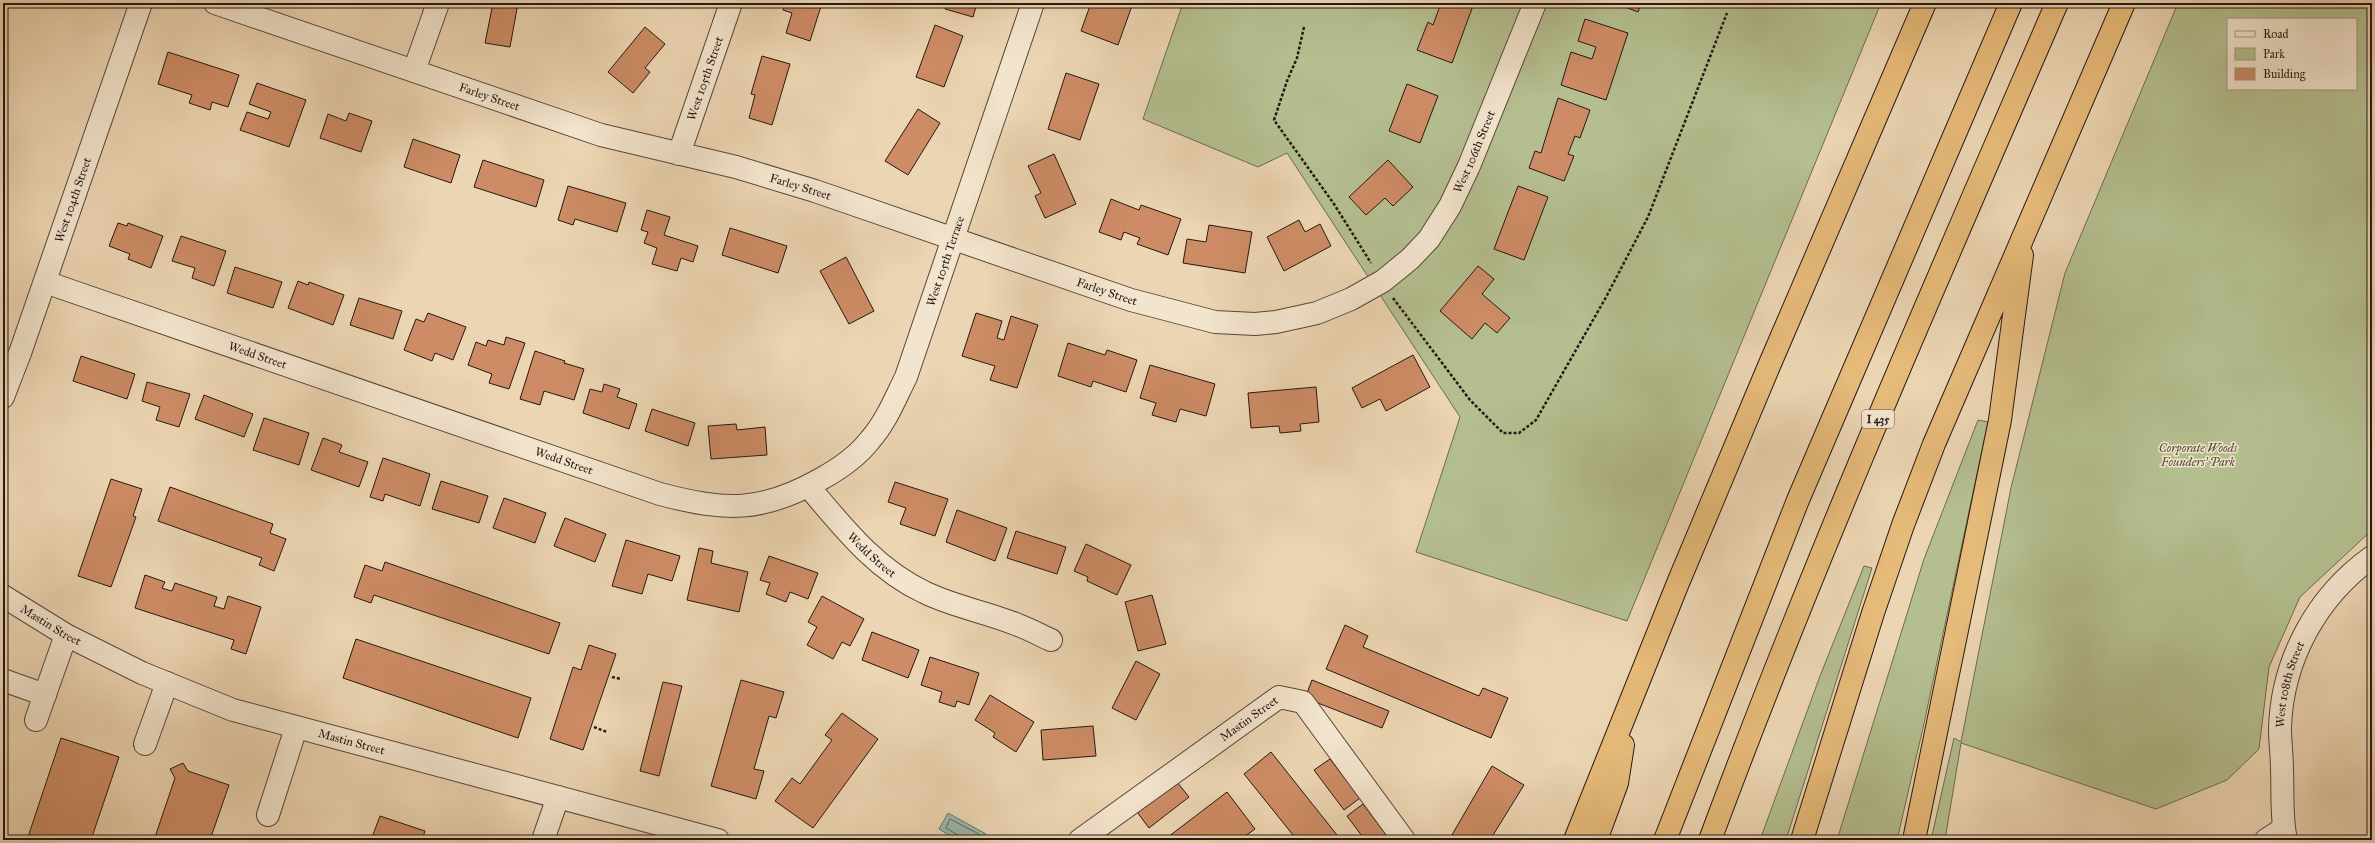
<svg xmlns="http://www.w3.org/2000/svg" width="2375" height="843" font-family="'IM FELL Great Primer',serif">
  <rect width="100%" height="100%" fill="#ecd5b2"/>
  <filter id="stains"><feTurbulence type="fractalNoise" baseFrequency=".005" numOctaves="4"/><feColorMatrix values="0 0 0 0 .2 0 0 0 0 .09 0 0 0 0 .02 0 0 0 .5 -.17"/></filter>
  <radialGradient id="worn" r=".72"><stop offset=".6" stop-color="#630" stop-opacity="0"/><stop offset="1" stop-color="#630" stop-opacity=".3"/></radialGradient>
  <path fill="#b4be8f" stroke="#6c6b51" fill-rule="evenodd" d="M1183,3H1881L1627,621L1416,552L1460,417L1287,153L1258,167L1143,119Z
    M2178,3H2372V530L2300,597L2269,667L2259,749L2227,780L2156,809L1961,743L1945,840H1931L1954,738L1961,742L2011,488L2065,273ZM2228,19H2356V89H2228Z
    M1978,420L1988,422L1923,728L1897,840H1837L1924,559Z
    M1864,566L1872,568L1786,840H1760L1820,676Z"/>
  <path fill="#99b9ab" stroke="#6b796e" d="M948,813L986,834L982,840H957L939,829Z"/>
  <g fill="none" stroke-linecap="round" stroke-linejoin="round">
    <path stroke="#5f685f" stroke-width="1" d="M960,840L958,835L946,828L950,819L979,834V840"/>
  </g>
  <path fill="#cd8c65" stroke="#251813" d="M493,3H518L510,47L485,43Z
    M786,3H822L810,41L786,33L792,13L783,10Z
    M947,3H977L973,17L945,9Z
    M1091,3H1133L1118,45L1081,31Z
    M1441,3H1474L1452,63L1417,50L1428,22L1433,25Z
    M1615,3H1641L1638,12Z
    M1585,19L1628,33L1606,100L1561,85L1571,52L1592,59L1596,47L1578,41Z
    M935,25L963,36L944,87L916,77Z
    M645,27L665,44L645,68L650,72L633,93L608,72Z
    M168,52L239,75L228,107L212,102L210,110L189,103L192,95L158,84Z
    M762,56L790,64L772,125L749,118L755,95L751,94Z
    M1066,73L1099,84L1080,140L1048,129Z
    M257,83L306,100L289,147L240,130L247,112L268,119L271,112L249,104Z
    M1407,84L1438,96L1420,143L1389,131Z
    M1558,98L1590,110L1580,138L1575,136L1568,154L1574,156L1564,181L1529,168L1535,151L1541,153Z
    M918,109L940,123L908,175L885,161Z
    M349,113L372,121L361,152L320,138L328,114L346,121Z
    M413,139L460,155L451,183L404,167Z
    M1054,154L1076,204L1045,218L1035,196L1041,193L1028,166Z
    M483,160L544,180L536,207L474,187Z
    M1388,160L1413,187L1393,206L1385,198L1366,215L1349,197Z
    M568,186L626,203L617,232L575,219L573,225L558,220Z
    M1518,186L1548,197L1524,260L1494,249Z
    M1111,199L1139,210L1141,205L1181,219L1168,255L1137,244L1140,238L1124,232L1121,240L1099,232Z
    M647,210L670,217L664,235L698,246L693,262L681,258L677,271L652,264L657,248L644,243L648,232L641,230Z
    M1299,220L1305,232L1320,224L1331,246L1284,271L1267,237Z
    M118,223L127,226L128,223L163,236L151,268L128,259L130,254L109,246Z
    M1209,225L1252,232L1245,273L1183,263L1187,239L1206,242Z
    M730,228L787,246L778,273L722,255Z
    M181,236L226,251L214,286L192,278L195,268L172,261Z
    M846,257L874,311L849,324L820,271Z
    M1478,266L1494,279L1482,294L1510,318L1497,333L1485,323L1472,339L1440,311Z
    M235,267L282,282L273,308L227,293Z
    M298,281L308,285L309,282L344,295L333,325L288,308Z
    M359,298L402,311L393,339L350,325Z
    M428,313L466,327L453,360L435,353L432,361L404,350L416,319L424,322Z
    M976,313L1002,321L997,338L1004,340L1011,316L1038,325L1017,388L990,380L995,366L962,356Z
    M506,337L525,343L509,389L489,383L492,374L468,365L476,342L486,346L488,340L504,345Z
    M1068,343L1105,355L1107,350L1137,360L1126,392L1093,381L1091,387L1058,376Z
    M535,351L565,361L564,363L584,369L574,400L544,391L540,405L520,399Z
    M1413,355L1430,387L1386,411L1380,399L1362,408L1352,388Z
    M81,356L135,374L127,399L73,381Z
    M1150,365L1215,384L1206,416L1180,409L1176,422L1152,415L1156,403L1140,398Z
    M147,382L190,394L179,427L156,420L160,407L142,401Z
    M604,384L620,389L617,397L637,404L629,429L583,413L590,389L602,392Z
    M1316,387L1319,422L1300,424L1301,431L1280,433L1279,426L1251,428L1248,393Z
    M204,395L253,414L244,437L195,419Z
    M652,409L695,423L688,446L645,431Z
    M264,418L309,433L299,465L253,450Z
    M736,424L737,430L765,427L767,455L711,459L708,426Z
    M323,438L342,445L339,452L368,462L359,487L311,470Z
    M383,458L430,474L420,506L385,494L383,501L370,497Z
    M111,479L142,489L133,516L136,517L111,587L78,576Z
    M441,481L488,496L479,523L432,509Z
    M895,482L948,499L935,536L900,524L906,508L888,502Z
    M170,487L273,524L270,533L286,539L274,571L259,565L262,558L158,521Z
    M504,498L546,513L535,543L493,528Z
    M957,510L1007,528L995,561L946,542Z
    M565,518L606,534L595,562L554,546Z
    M1016,531L1066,547L1057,574L1007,558Z
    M626,540L680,556L672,581L648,574L642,594L612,586Z
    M1086,544L1131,565L1117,595L1087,581L1088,577L1074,571Z
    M699,548L713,551L711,563L748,572L739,612L687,600Z
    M769,556L818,573L808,599L790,592L786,602L766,594L770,583L760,580Z
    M385,562L560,623L549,654L374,595L371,603L354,597L365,565L382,571Z
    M145,575L165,582L162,588L168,590L172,591L175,583L217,597L214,606L224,609L228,596L261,607L246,654L231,649L234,640L135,608Z
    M1152,595L1166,644L1138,651L1125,602Z
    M822,596L864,619L850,646L842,642L833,659L807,645L817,627L808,622Z
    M1345,625L1368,636L1363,647L1479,696L1483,688L1508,698L1491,738L1326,669Z
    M872,632L919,650L908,678L862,660Z
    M356,639L531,698L518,738L343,678Z
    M589,645L616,654L583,750L550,739L573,667L581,670Z
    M930,657L979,673L969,705L957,701L955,707L939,702L942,692L921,685Z
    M1136,661L1160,674L1136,720L1112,708Z
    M741,680L784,692L776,718L769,716L754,769L764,771L756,799L711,786Z
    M1312,680L1389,711L1382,728L1305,698Z
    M663,682L682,686L659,776L640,771Z
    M990,695L1034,722L1016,752L993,737L995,733L975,720Z
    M842,713L878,739L813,828L775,801L792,778L800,784L832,740L825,735Z
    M1093,726L1096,756L1043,760L1041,730Z
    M61,738L119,757L91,840H27Z
    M1271,752L1341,840H1297L1244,774Z
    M1330,759L1360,798L1344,810L1314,770Z
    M183,763L188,771L229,785L210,840H154L175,778L170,769Z
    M1492,766L1524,785L1490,840H1449Z
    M1177,782L1189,797L1149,828L1137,812Z
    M1227,792L1255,829L1240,840L1227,838L1224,840H1164Z
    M1363,804L1390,840H1365L1347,816Z
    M380,816L425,831L422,840H371Z"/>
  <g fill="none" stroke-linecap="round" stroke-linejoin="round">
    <defs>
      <g id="minor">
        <path id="s1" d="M215,3L601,135L736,167L815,191L1131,300L1215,322L1255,324L1276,322L1317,313L1351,299L1383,281L1410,259L1429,239L1450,206L1469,166L1535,3"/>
        <path d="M414,71L438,3"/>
        <path id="s2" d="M679,154L731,3"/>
        <path id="s3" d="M45,282L660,494C725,511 761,513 821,479C839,469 857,457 870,440C886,422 895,399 906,377L1033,3"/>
        <path id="s4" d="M3,397L20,353L141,3"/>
        <path id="s5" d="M808,486C842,526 875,569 924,592C954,607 987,612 1018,625C1029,629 1040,635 1051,640"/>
        <path id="s6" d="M3,596L66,635L142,673L233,710L718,840"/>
        <path d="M3,680L45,695"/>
        <path d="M36,720L66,635"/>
        <path d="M145,744L167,683"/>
        <path d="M268,815L296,728"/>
        <path d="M543,840L558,797"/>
        <path id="s7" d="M1080,840L1279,697L1303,702L1404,840"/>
        <path d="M2266,840L2283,829"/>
        <path id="s8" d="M2286,840C2281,817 2283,793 2282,770C2282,756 2280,742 2280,728C2282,660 2317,596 2372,557"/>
      </g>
      <path id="highway" d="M1575,840L1678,583L1769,366L1925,3
        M1596,840L1617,783L1623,745
        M1665,840L1798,500L2011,3
        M1710,840C1815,557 1937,280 2057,3
        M1802,840L1873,613L1903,525L1934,444L2124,3
        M1914,840L2000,420L2022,255"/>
    </defs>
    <use href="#minor" stroke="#57473b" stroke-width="24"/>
    <use href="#highway" stroke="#251813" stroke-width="24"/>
    <path stroke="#251813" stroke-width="2.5" stroke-dasharray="3 2" stroke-linecap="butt" d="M1304,27L1297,58L1287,81L1274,120L1334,204L1371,263
      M1393,298L1470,400L1503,433H1519L1536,420L1605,299L1648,217L1727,13
      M612,677L621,679
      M594,727L607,732"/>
    <use href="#minor" stroke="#f3e4cd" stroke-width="22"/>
    <use href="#highway" stroke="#e6ba79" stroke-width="22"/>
  </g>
  <g text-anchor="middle" stroke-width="3" stroke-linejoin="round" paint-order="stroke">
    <rect fill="#f3e4cd" stroke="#63554b" stroke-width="1" x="1862" y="410" width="32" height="18" rx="3"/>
    <g font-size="11" font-weight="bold" fill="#251813">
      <text x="1878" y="423">I 435</text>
    </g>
    <g font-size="12" fill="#251813" stroke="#f3e4cd">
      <text dy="4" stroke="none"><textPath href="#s2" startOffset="80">West 105th Street</textPath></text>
      <text dy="4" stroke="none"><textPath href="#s1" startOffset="290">Farley Street</textPath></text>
      <text dy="4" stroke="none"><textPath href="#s1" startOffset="1388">West 106th Street</textPath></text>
      <text dy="4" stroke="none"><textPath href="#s1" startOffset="614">Farley Street</textPath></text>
      <text dy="4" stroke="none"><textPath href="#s4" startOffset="209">West 104th Street</textPath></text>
      <text dy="4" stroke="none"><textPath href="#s3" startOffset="1076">West 105th Terrace</textPath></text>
      <text dy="4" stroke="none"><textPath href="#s1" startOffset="938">Farley Street</textPath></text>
      <text dy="4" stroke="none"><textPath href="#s3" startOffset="225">Wedd Street</textPath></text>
      <text dy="4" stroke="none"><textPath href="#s3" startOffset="549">Wedd Street</textPath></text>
      <text dy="4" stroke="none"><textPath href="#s5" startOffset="94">Wedd Street</textPath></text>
      <text dy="4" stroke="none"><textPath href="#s6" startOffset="56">Mastin Street</textPath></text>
      <text dy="4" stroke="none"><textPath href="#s8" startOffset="157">West 108th Street</textPath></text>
      <text dy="4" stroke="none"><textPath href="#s7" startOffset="208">Mastin Street</textPath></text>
      <text dy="4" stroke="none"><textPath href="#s6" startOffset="380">Mastin Street</textPath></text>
    </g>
    <g font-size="12" font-style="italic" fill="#504a38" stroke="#f3e4cd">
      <text x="2198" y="452">Corporate Woods<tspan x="2198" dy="14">Founders' Park</tspan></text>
    </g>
  </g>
  <rect width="2375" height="843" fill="none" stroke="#ecd5b2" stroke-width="16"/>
  <rect x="4" y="4" width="2367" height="835" fill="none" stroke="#251813" stroke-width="2"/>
  <rect x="8" y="8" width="2359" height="827" fill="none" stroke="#251813"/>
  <rect x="2227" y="18" width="130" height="72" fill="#f3e4cd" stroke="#a19283"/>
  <rect x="2235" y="31" width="20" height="6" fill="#f3e4cd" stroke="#a19283"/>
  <text x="2263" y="38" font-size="12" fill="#251813">Road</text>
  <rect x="2235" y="48" width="20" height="12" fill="#b4be8f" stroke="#a19283"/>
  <text x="2263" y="58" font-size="12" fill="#251813">Park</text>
  <rect x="2235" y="68" width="20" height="12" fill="#cd8c65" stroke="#a19283"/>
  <text x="2263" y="78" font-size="12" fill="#251813">Building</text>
  <rect width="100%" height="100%" filter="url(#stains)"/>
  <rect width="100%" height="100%" fill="url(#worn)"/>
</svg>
